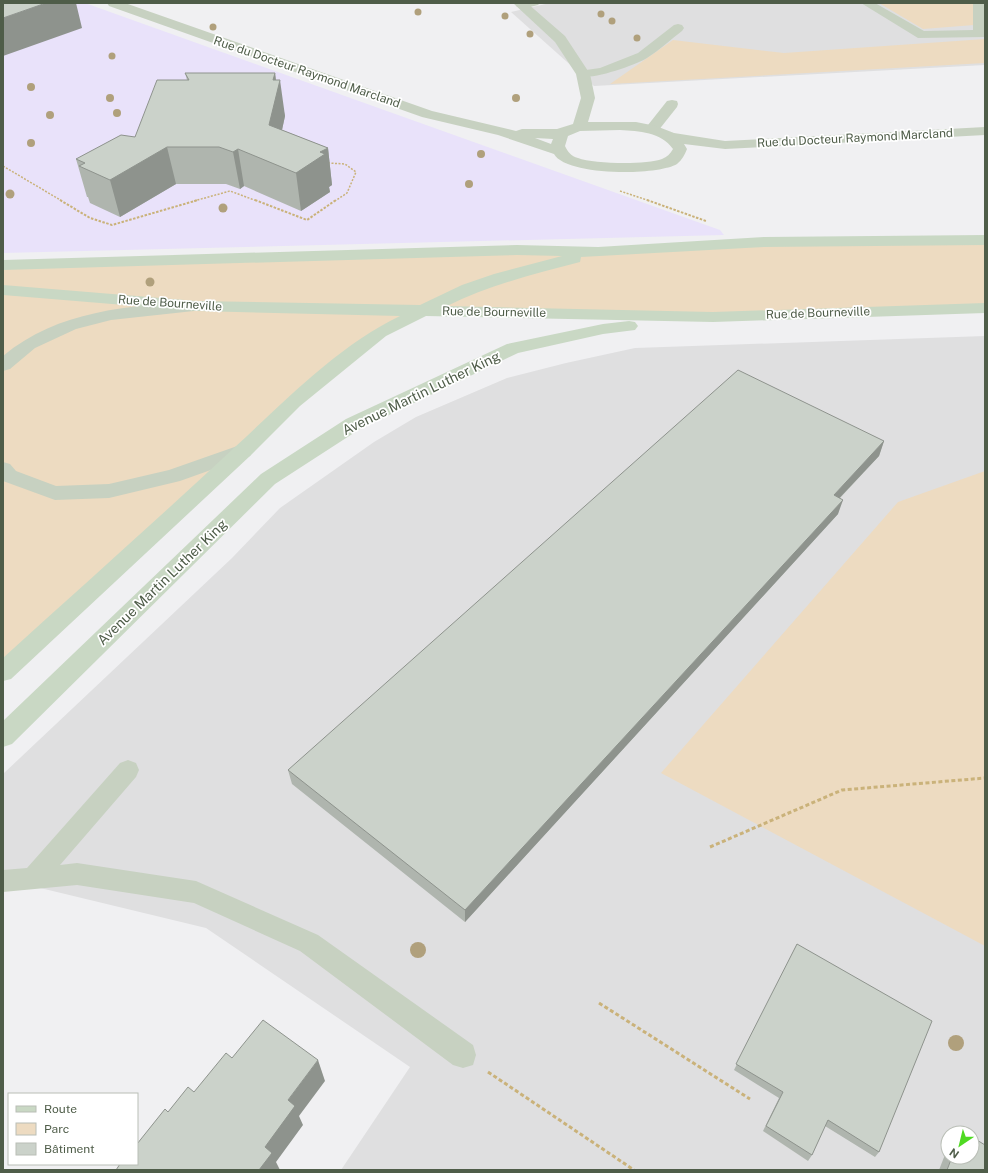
<svg xmlns="http://www.w3.org/2000/svg" width="988" height="1173" font-family="'Public Sans',sans-serif">
  <rect width="100%" height="100%" fill="#f0f0f2"/>
  <path fill="#dfdfe0" fill-rule="evenodd" d="M550,3H985V65L594,86L511,12Z
    M985,336V1170H341L410,1067L206,928L3,879V774L232,558L280,508L374,442L416,417L507,378L566,363L635,348ZM948,1133H972V1157H948Z"/>
  <path fill="#e9e2fa" d="M3,3H85L720,230L724,235L3,253Z"/>
  <path fill="#eddbc1" d="M879,3H973L974,25L923,29Z
    M985,39V63L610,84L673,40L784,53Z
    M985,240V308L713,317L425,307L380,332L3,672V265Z
    M985,471V946L661,773L898,502Z"/>
  <g fill="none" stroke-linecap="round" stroke-linejoin="round">
    <path stroke="#cab27a" stroke-width="1.5" stroke-dasharray="2 1.5" stroke-linecap="butt" d="M328,163L345,164L356,172L347,193L335,201
      M3,166L62,201
      M620,191L650,201
      M194,201L230,191L257,201"/>
    <path stroke="#cab27a" stroke-width="2" stroke-dasharray="2.5 1.5" stroke-linecap="butt" d="M60,200L90,218L112,225L198,200
      M255,200L307,220L336,200
      M647,200L706,221"/>
    <path stroke="#cab27a" stroke-width="3" stroke-dasharray="4 2.5" stroke-linecap="butt" d="M710,847L842,790L985,778
      M599,1003L750,1099
      M488,1072L634,1170"/>
    <path fill="#c7d1c1" fill-rule="evenodd" d="M520,3H540L538,5L522,9L516,6Z
      M861,3H875L924,31L973,30V3H985V37L918,38Z
      M678,24L682,25L684,28L682,31C671,39 660,50 647,58C638,64 584,84 577,74L579,71L600,68L638,53L674,25Z
      M672,100L677,101L678,104L677,107L658,131H648L646,128L648,125L667,101Z
      M128,760L136,763L139,770L136,777L60,865L77,863L196,881L318,935L473,1045L476,1055L473,1065L463,1068L453,1065L300,951L194,903L77,885L3,892V870L27,868L120,763Z"/>
    <path fill="#c7d1c1" fill-rule="evenodd" d="M107,3H125L432,111L516,131L522,129H557L573,124L581,98L576,74L555,42L513,3H527L565,36L590,74L595,98L588,122H636L656,126L674,133L725,141L985,127V135L725,149L684,144L687,149C685,154 682,160 677,164C657,176 566,176 554,154L498,135L422,117L109,6ZM620,130C639,131 661,132 673,149C670,154 667,157 662,159C646,165 594,164 578,158C571,156 568,152 565,146L568,136L580,131ZM535,138L553,139L551,144Z
      M197,301L203,302L206,306L203,310L111,320L76,329L35,348L10,369L3,371V356C58,310 129,306 197,301Z
      M243,444L250,446L253,451L250,456L180,481L109,498L55,500L3,481V462L10,464L16,471L56,486L109,484L169,470Z"/>
    <path fill="#c9d8c4" fill-rule="evenodd" d="M985,235V245L764,247L581,257L580,262C534,274 489,285 447,306L713,312L985,303V313L713,322L426,316L386,336L300,406L250,456L11,679L3,681V658C80,588 159,518 235,447C285,401 339,345 400,316L197,311L3,295V285L197,301L420,305L462,285L494,274L562,256L517,255L3,270V260L517,245L598,247L764,237Z
      M629,321L635,322L638,326L635,330L603,334L518,353L360,429L275,484L12,744L3,747V721L261,474L346,419L507,344L603,324Z"/>
  </g>
  <g fill="#b0a07c">
    <circle cx="418" cy="12" r="3.5"/>
    <circle cx="601" cy="14" r="3.5"/>
    <circle cx="505" cy="16" r="3.5"/>
    <circle cx="612" cy="21" r="3.5"/>
    <circle cx="213" cy="27" r="3.5"/>
    <circle cx="530" cy="34" r="3.5"/>
    <circle cx="637" cy="38" r="3.5"/>
    <circle cx="112" cy="56" r="3.5"/>
    <circle cx="31" cy="87" r="4"/>
    <circle cx="110" cy="98" r="4"/>
    <circle cx="516" cy="98" r="4"/>
    <circle cx="117" cy="113" r="4"/>
    <circle cx="50" cy="115" r="4"/>
    <circle cx="31" cy="143" r="4"/>
    <circle cx="481" cy="154" r="4"/>
    <circle cx="469" cy="184" r="4"/>
    <circle cx="10" cy="194" r="4.5"/>
    <circle cx="223" cy="208" r="4.5"/>
    <circle cx="150" cy="282" r="4.5"/>
    <circle cx="418" cy="950" r="8"/>
    <circle cx="956" cy="1043" r="8"/>
  </g>
  <path fill="#afb5ae" d="M185,73H275L276,80L285,116L282,130L328,148L332,185L329,187L330,192L301,211L244,186L240,189L226,184H176L120,217L90,203L88,197H87L76,159L135,137L187,80Z
    M884,441L879,456L840,498L838,514L465,922L292,784L288,770Z
    M797,944L879,1152L875,1157L825,1126L812,1155L808,1161L763,1131L779,1098L734,1070Z
    M948,1147V1157H972L985,1170H939Z"/>
  <path fill="#8e938d" d="M46,3H76L82,28L3,56V18Z
    M275,73L277,90L280,80L285,116L275,162L269,125L273,80Z
    M167,147L176,184L120,217L110,180Z
    M328,148L332,185L329,187L330,192L301,211L296,173L320,152Z
    M238,149L244,186L240,189L233,152Z
    M884,441L879,456L829,509L834,495Z
    M843,500L838,514L465,922V910Z
    M318,1060L325,1081L299,1116L303,1125L276,1162L280,1170H259L265,1147L288,1100Z"/>
  <path fill="#cbd2ca" stroke="#8e938d" d="M3,3H46L3,18Z
    M185,73H275L273,80H280L269,125L328,148L320,152L325,154L296,173L238,149L233,152L219,147H167L110,180L79,166L85,163L76,159L121,135L135,137L157,80H189Z
    M738,370L884,441L834,495L843,500L465,910L288,770Z
    M797,944L932,1021L879,1152L828,1120L812,1155L766,1126L783,1092L736,1064Z
    M263,1020L318,1060L288,1100L295,1106L265,1147L272,1153L259,1170H116L120,1164H137V1144L165,1109L168,1112L188,1087L194,1092L226,1053L232,1058Z
    M972,1137L985,1145V1170H947L952,1157H972Z"/>
  <g text-anchor="middle" stroke-width="3.5" stroke-linejoin="round" paint-order="stroke">
    <g font-size="12" fill="#4f5d49" stroke="#fff">
      <text transform="translate(307 72) rotate(19)" y="4">Rue du Docteur Raymond Marcland</text>
      <text transform="translate(855 138) rotate(-3)" y="4">Rue du Docteur Raymond Marcland</text>
      <text transform="translate(170 303) rotate(4)" y="4">Rue de Bourneville</text>
      <text transform="translate(494 312) rotate(1)" y="4">Rue de Bourneville</text>
      <text transform="translate(818 313) rotate(-2)" y="4">Rue de Bourneville</text>
    </g>
    <g font-size="14" fill="#4f5d49" stroke="#fff">
      <text transform="translate(421 393) rotate(-26)" y="5">Avenue Martin Luther King</text>
      <text transform="translate(162 582) rotate(-44)" y="5">Avenue Martin Luther King</text>
    </g>
  </g>
  <rect width="988" height="1173" fill="none" stroke="#4f5d49" stroke-width="8"/>
  <rect x="8" y="1093" width="130" height="72" fill="#ffffff" stroke="#b9beb6"/>
  <rect x="16" y="1106" width="20" height="6" fill="#c9d8c4" stroke="#b9beb6"/>
  <text x="44" y="1113" font-size="12" fill="#4f5d49">Route</text>
  <rect x="16" y="1123" width="20" height="12" fill="#eddbc1" stroke="#b9beb6"/>
  <text x="44" y="1133" font-size="12" fill="#4f5d49">Parc</text>
  <rect x="16" y="1143" width="20" height="12" fill="#cbd2ca" stroke="#b9beb6"/>
  <text x="44" y="1153" font-size="12" fill="#4f5d49">Bâtiment</text>
  <g transform="translate(960 1145) rotate(215)"><circle r="19" fill="#ffffff" stroke="#b9beb6"/>
  <path d="M0-3L7 15L0 10L-7 15Z" fill="#4fda22"/>
  <text y="-6" font-size="11" font-weight="bold" text-anchor="middle" fill="#4f5d49">N</text>
  </g>
</svg>
